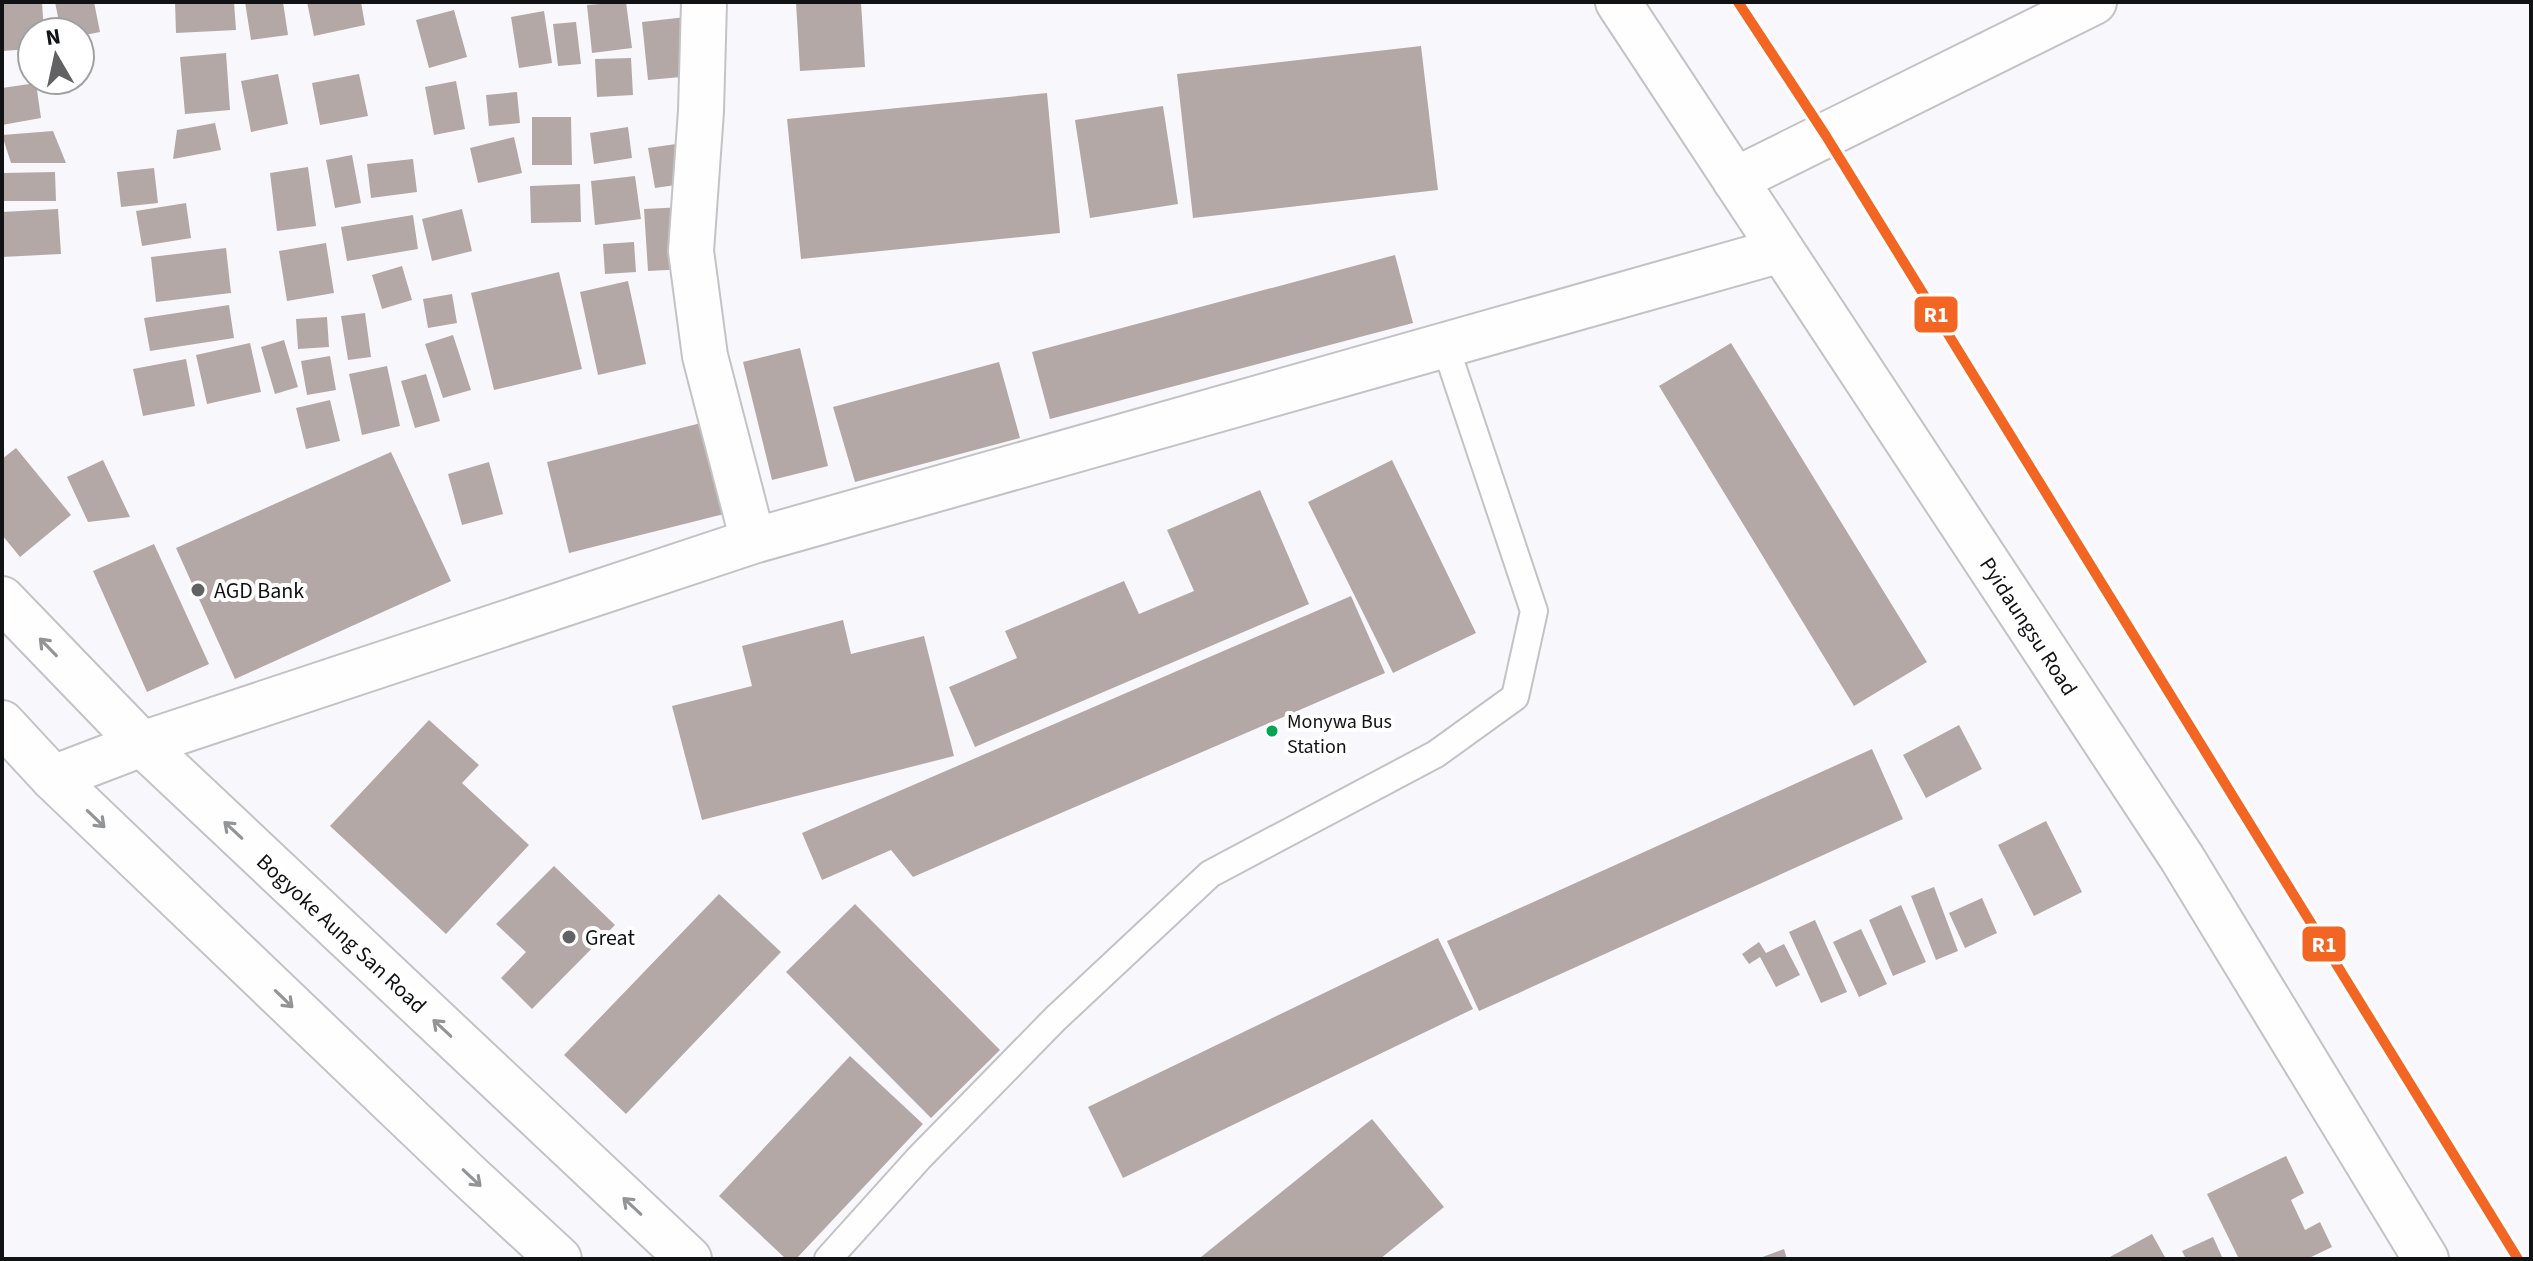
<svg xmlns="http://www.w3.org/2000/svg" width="2533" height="1261" font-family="'Source Sans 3',sans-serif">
  <rect width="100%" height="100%" fill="#f8f8fc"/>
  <path fill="#b3a8a5" d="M2,2H42L44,32H32V49L2,51Z
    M55,2H94L100,32L80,36V32H61Z
    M175,2H234L236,30L176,33Z
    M245,2H283L288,35L251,40Z
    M307,2H361L365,25L314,36Z
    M626,2L632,48L592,53L587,5Z
    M796,2H861L865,67L800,71Z
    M454,10L467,57L429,68L416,20Z
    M544,11L552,63L519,68L511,17Z
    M686,17L692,76L648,80L642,22Z
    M576,22L581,64L558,66L553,24Z
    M1421,46L1438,190L1193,218L1177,74Z
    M226,53L230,110L185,114L180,57Z
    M631,58L633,95L597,97L595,59Z
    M278,74L288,124L251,132L241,81Z
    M359,74L368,116L320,125L312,83Z
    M456,81L465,129L434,135L425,87Z
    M36,83L41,118L2,125V88Z
    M517,92L520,123L489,126L486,95Z
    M1047,93L1060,233L801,259L787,119Z
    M1163,106L1178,204L1090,218L1075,120Z
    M532,117H571L572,165H532Z
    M215,123L221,150L173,159L177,130Z
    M628,127L632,158L594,164L590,133Z
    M53,131L66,163H11L2,135Z
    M514,137L522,173L478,183L470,148Z
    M704,140L710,180L655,188L648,148Z
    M352,155L361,203L335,208L326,160Z
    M413,159L417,192L371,198L367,164Z
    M308,167L316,226L277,231L270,173Z
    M154,168L158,203L121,207L117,172Z
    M55,172L56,201H2V173Z
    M635,176L641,219L595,225L591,181Z
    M580,184L581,222L531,223L530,186Z
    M186,203L191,238L142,246L136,211Z
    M684,207L687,269L648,271L644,209Z
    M58,209L61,254L2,257V212Z
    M462,209L472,251L432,261L422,219Z
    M413,215L418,249L347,261L341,227Z
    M634,242L636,272L605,274L603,244Z
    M326,243L334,293L287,301L279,251Z
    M226,248L231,293L156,302L151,257Z
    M1395,255L1413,323L1050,419L1032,352Z
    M402,266L412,300L382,309L372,275Z
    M559,272L582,369L494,390L471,293Z
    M628,281L646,364L598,375L580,292Z
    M452,294L457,323L428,328L423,299Z
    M229,305L234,338L150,351L144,318Z
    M365,313L371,357L348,360L341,316Z
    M327,317L329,347L298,349L296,319Z
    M453,335L471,390L443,398L425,344Z
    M284,340L298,387L275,394L261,347Z
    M250,343L261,392L207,404L196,355Z
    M1731,343L1927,662L1854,706L1659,386Z
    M800,348L828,466L772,480L743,362Z
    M330,356L336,390L307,395L301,361Z
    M186,359L195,406L143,416L133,369Z
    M999,362L1020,438L855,482L833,407Z
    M387,366L400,426L362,435L349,374Z
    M426,374L440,421L415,428L401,381Z
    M330,400L340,441L306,449L296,408Z
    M705,422L728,513L569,553L547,462Z
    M16,448L71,515L20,557L2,535V459Z
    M391,452L451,581L235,679L176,548Z
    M103,460L130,517L88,522L67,477Z
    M1392,460L1476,633L1393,673L1308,502Z
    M489,462L503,514L462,525L448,474Z
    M1260,490L1309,604L975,747L949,687L1017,658L1005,631L1124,581L1139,614L1194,591L1167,530Z
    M154,544L209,664L147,692L93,571Z
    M1351,596L1385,673L913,877L891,850L822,880L802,833Z
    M843,620L851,654L924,636L954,756L702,820L672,706L752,686L742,646Z
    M429,720L479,765L462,783L529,845L446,934L330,826Z
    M1959,725L1982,769L1926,798L1903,755Z
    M1872,749L1903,819L1479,1011L1447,941Z
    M2046,821L2082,892L2034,916L1998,845Z
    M554,866L615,925L532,1009L501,978L526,952L496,924Z
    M1934,887L1958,951L1936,960L1911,896Z
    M719,894L781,952L626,1114L564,1055Z
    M1982,898L1997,933L1965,948L1949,913Z
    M855,904L1000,1050L931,1118L786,972Z
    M1901,905L1926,962L1893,976L1869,920Z
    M1815,920L1847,992L1821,1003L1789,932Z
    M1861,929L1887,984L1859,997L1833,942Z
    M1438,938L1473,1009L1123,1178L1088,1107Z
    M1759,942L1766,953L1784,944L1800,975L1776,987L1760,957L1749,964L1742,954Z
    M850,1056L923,1124L796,1259H786L719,1196Z
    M1372,1119L1444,1207L1380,1259H1203L1201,1257Z
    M2286,1156L2304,1193L2291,1200L2305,1230L2320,1222L2332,1247L2307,1259H2239L2207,1194Z
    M2152,1234L2166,1259H2111L2110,1257Z
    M2213,1237L2223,1259H2186L2182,1251Z
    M1784,1249L1787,1259H1757Z"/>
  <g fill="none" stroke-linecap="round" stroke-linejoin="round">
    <defs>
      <path id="lane" d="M828,1259L919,1158L1055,1019L1210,874L1436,754L1515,697L1534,611L1445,345"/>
      <path id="street" d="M704,2L701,111L691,251L705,356L753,541
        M1735,180L2094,2
        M53,778L142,744L753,541L1781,250"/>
      <path id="highway" d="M1618,2L2182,858L2426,1259
        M2,599L142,744L689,1259
        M2,723L53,778L466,1173L559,1259"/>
    </defs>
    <use href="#lane" stroke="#c3c3c6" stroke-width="30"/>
    <use href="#street" stroke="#c3c3c6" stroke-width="48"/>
    <use href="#highway" stroke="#c3c3c6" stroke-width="48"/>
    <use href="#lane" stroke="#fefeff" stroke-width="26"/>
    <use href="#street" stroke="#fefeff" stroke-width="44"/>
    <use href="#highway" stroke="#fefeff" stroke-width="44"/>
    <defs>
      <path id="rail-1" d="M1738,2L1826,136L2518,1259"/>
    </defs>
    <use href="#rail-1" stroke="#fff" stroke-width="16"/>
    <use href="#rail-1" stroke="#f26522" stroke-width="10"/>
  </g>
  <defs><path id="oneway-shaft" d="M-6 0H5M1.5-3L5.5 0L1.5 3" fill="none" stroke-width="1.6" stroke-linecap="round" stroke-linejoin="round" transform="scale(2)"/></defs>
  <g stroke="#939495">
    <use href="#oneway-shaft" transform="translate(48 647) rotate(-134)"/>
    <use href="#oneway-shaft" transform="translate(96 819) rotate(44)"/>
    <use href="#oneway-shaft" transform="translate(233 830) rotate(-137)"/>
    <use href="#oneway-shaft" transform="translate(284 999) rotate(44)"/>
    <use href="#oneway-shaft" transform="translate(442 1028) rotate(-137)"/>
    <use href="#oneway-shaft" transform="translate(472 1178) rotate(43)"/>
    <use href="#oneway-shaft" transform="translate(632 1206) rotate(-137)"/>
  </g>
  <g fill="#626265" stroke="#fff" stroke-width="3">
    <circle cx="198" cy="590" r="8"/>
    <circle cx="569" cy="937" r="8"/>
  </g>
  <circle fill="#00a651" stroke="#fff" stroke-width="3" cx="1272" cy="731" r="7"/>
  <g text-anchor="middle" stroke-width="8" stroke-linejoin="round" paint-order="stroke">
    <g font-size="20" fill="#111214" stroke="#fff" text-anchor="start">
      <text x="1287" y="728">Monywa Bus<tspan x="1287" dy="25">Station</tspan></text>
    </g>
    <g font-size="22" fill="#111214" stroke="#fff" text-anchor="start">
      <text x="214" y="598">AGD Bank</text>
      <text x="585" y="945">Great</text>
    </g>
    <g font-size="22" fill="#111214" stroke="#fff">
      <text transform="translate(2029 626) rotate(57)" y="8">Pyidaungsu Road</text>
      <text transform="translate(342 933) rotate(43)" y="8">Bogyoke Aung San Road</text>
    </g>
  </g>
  <g stroke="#fff" stroke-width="3">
    <rect x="1913" y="295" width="46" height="39" rx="8" fill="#f26522"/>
    <rect x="2301" y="925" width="46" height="38" rx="8" fill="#f26522"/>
  </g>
  <g font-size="22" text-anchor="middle" font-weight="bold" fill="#fff">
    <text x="1936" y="322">R1</text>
    <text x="2324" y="952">R1</text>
  </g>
  <rect width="2533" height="1261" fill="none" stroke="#111214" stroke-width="8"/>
  <g transform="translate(56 56) rotate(351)"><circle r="38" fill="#ffffff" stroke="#a0a0a1" stroke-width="2"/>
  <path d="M0-6L14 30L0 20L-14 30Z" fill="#626265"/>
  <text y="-12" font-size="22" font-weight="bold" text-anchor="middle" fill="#111214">N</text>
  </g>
</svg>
